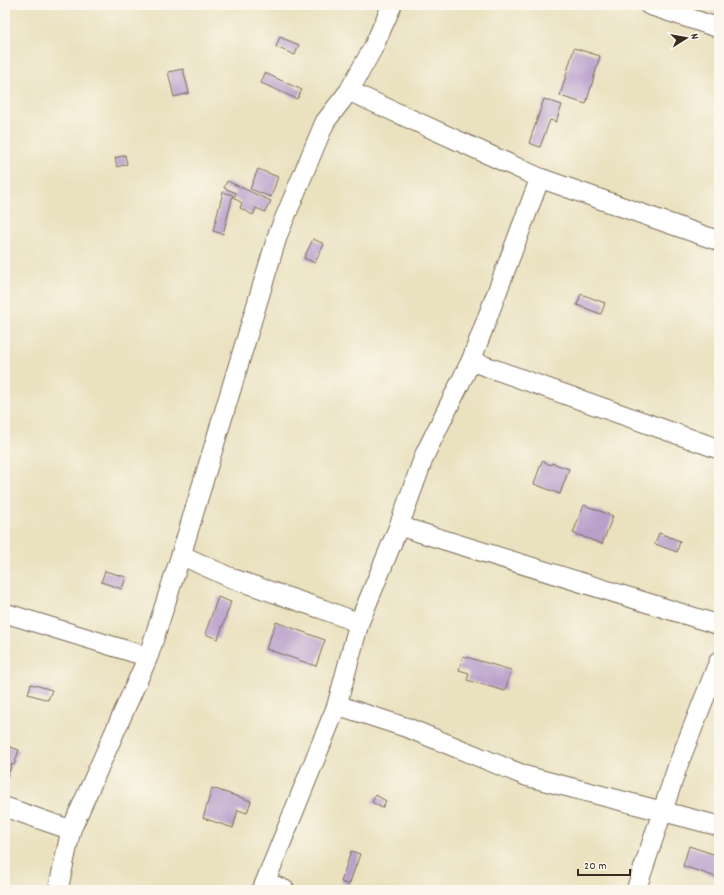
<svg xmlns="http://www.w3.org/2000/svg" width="724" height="895" font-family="Dekko,sans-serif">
  <rect width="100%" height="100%" fill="#fbf7ec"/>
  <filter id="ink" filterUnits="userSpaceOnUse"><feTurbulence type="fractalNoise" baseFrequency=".025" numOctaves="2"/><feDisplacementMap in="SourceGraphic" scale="8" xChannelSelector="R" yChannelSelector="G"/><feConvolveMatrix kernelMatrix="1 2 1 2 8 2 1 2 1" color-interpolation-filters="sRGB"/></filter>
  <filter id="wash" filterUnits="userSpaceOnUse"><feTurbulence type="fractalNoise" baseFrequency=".012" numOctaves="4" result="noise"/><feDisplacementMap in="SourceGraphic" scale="16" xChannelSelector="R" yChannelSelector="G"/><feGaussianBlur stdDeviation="0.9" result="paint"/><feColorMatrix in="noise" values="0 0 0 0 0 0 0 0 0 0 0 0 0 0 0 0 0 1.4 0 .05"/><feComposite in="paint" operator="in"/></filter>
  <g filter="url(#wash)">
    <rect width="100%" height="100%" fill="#eae1bf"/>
    <g id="blocks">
      <path fill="#b9a0cb" d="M280,37L299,45L295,55L276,47Z
        M574,48L600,56L586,104L560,96Z
        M183,69L189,93L174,97L168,72Z
        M265,73L302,90L297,99L261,83Z
        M544,99L562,105L556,122L550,120L540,147L529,143Z
        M125,155L127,164L117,167L115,158Z
        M258,169L278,177L271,197L250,189Z
        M227,181L271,201L265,212L256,208L253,215L240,208L242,203L234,198L236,193L224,188Z
        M223,192L233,195L223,234L213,231Z
        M313,239L324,244L315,263L304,258Z
        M581,294L605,303L601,314L577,305Z
        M542,461L551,465L552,463L569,469L560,494L534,484Z
        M584,505L613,516L602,544L573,533Z
        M659,533L680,541L677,552L655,544Z
        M105,571L126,577L122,589L101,582Z
        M218,597L231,602L218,639L205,634Z
        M276,622L325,640L316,666L266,649Z
        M463,656L511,670L505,691L467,680L469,673L459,670Z
        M31,684L52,690L48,700L28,694Z
        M5,745L19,750L14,765L12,764L5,783Z
        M212,788L251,801L247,813L238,810L233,828L203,818Z
        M376,795L386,801L382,808L372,802Z
        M689,846L719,856V878L683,866Z
        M351,851L360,854L349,885L341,882Z"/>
    </g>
  </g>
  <g filter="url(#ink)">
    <use href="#blocks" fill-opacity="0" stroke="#786a56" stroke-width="1"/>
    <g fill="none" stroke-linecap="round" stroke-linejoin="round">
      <defs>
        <path id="street" d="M649,5L719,28
          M349,91L540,178L719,241
          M471,361L719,449
          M399,526L719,625
          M181,555L231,578L322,609L359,623
          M5,613L148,657
          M337,705L408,728L526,776L719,826
          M5,807L71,830
          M266,882L285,890
          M58,890L71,830L148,657L181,555L278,234L325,122L349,91L373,48L392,5
          M262,890L337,705L359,623L399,526L425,454L471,361L540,178
          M636,890L678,765L719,661"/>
      </defs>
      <use href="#street" stroke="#786a56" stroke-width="21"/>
      <use href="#street" stroke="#fff" stroke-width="19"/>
    </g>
  </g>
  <rect width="724" height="895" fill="none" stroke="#fbf7ec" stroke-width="20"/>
  <g transform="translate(686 38) rotate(79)" stroke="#fbf7ec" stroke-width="3" paint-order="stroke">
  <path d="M0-3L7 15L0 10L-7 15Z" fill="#3b2a1e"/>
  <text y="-6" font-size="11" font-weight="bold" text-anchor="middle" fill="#3b2a1e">N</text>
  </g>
  <path d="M578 869v6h52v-6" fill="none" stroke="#3b2a1e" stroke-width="2"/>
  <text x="584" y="869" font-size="12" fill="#3b2a1e" stroke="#fbf7ec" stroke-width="3" paint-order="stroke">20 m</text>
</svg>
